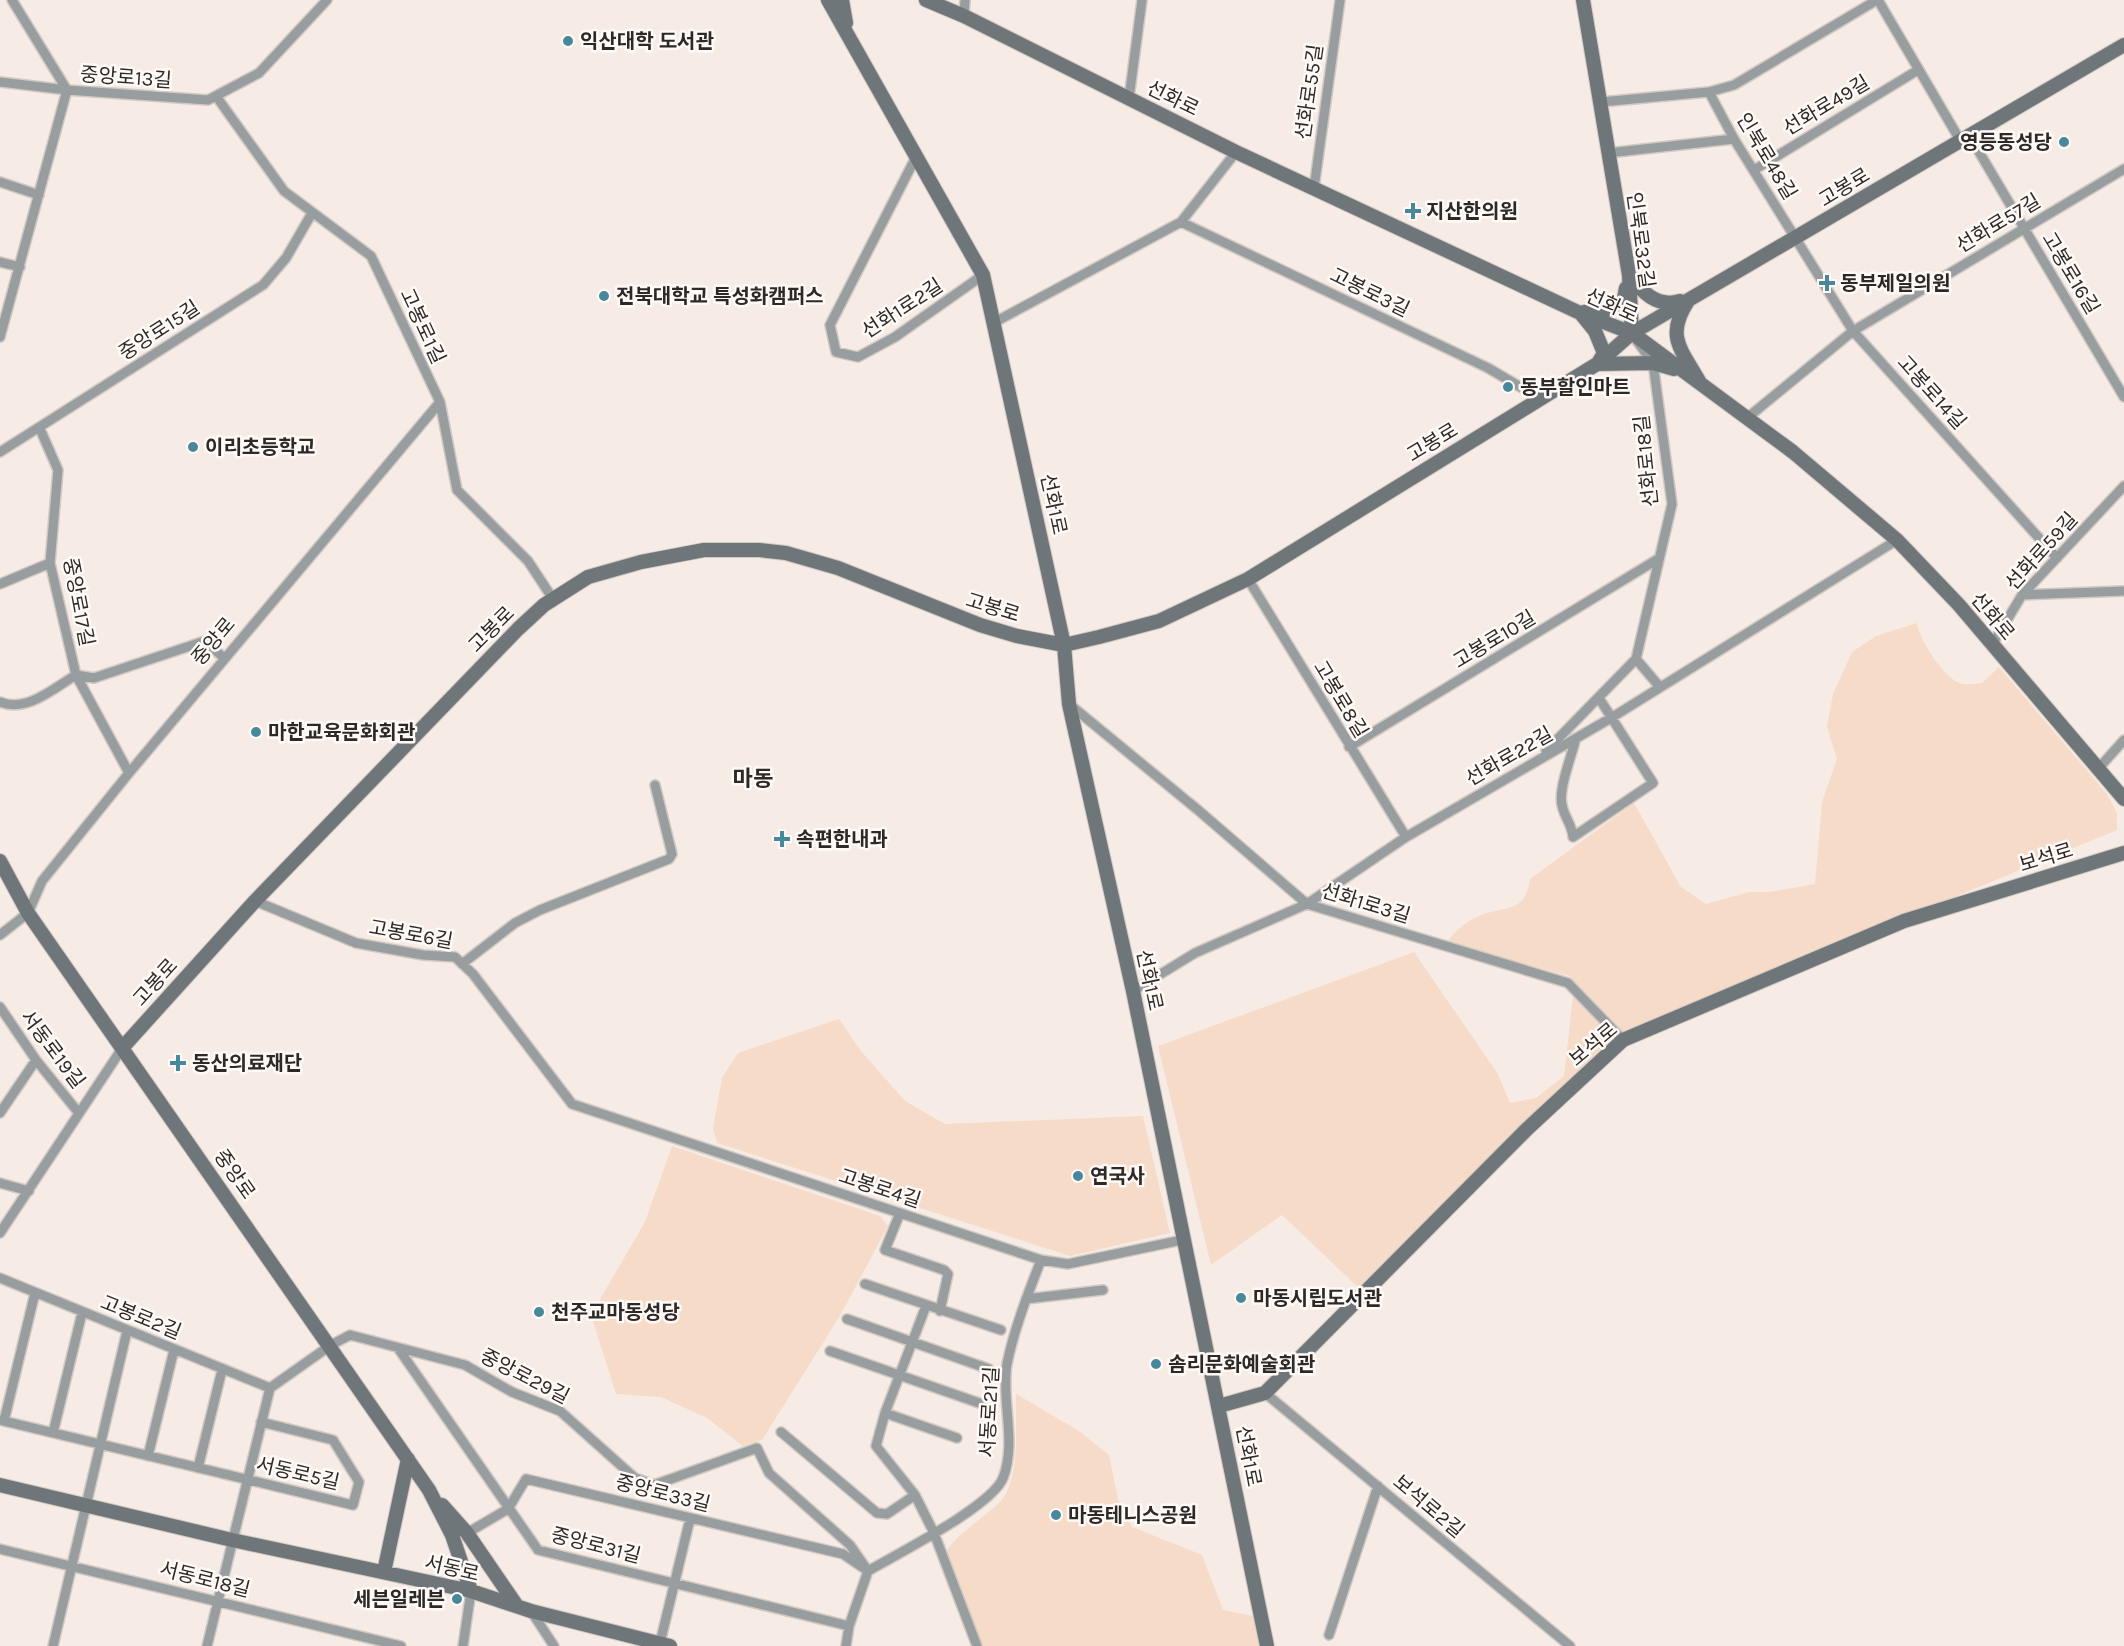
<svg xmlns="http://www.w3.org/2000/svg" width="2124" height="1646" font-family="Karla,'Noto Sans KR',sans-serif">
  <rect width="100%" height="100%" fill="#f6ece5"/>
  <path fill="#f6dbc8" d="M1917,623C1919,640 1945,680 1962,684C1968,685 1976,684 1982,683L1999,667L2107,794L2117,813V830L1624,1033L1570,976L1447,943C1453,932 1467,921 1479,916C1504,905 1525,915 1530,879L1634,803L1681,887L1706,904L1749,892H1770L1815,884L1822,802L1837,759L1827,727L1833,694L1852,652L1876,636Z
    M1414,952L1498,1074L1510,1103L1536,1098L1564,1076L1573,996L1616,1041L1362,1291L1282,1215L1211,1265L1158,1046Z
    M839,1019L861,1051L905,1101L945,1124L1143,1116L1170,1233L1070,1256L717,1143L713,1128L722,1078L738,1053Z
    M672,1146L880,1216L888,1226L841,1314L762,1440L743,1446L707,1418L661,1397L616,1394L591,1315L645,1222Z
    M1016,1394L1079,1431L1109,1455L1118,1499L1132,1527L1202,1555L1223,1610L1253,1616L1259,1646H983L946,1552C958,1533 980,1520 997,1505C1022,1483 1015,1426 1016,1394Z"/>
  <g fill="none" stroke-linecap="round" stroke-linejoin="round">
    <defs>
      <path id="street" d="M12,0L67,90
        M1878,0L1960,140
        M964,16L965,0
        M0,82L67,90
        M1709,92L1734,139L1853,331L2057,558
        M216,96L284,191L371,256L440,402L457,490L528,561L553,599
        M1129,98L1142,0
        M1601,102L1709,92L1734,85L1877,0
        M1969,135L2124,397
        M1608,153L1734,139
        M916,157L830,325L836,352L858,357L895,337L983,275
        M1754,170L1918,70
        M0,182L39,195
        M1314,188L1340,0
        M1181,222L1488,368L1541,399
        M0,262L20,267
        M995,322L1181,222L1236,152
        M0,337L67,90L208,100L259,73L327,0
        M1747,418L1853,331L2124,169
        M40,429L58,470L50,563L76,675L129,773
        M0,452L263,285L286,258L312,213
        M1248,579L1406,837
        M0,584L50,563
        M2022,595L2124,591
        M1992,645L2022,595L2124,486
        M1636,659L1659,686
        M0,702C27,713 54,688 76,675L94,678L205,641L224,658
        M1069,704L1198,810L1307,904L1568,983L1623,1040
        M1576,738C1572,755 1558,789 1562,805C1564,817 1572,824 1573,837L1653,783L1599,698
        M1349,747L1658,559
        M1546,751L1636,659L1672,504L1653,363L1637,341
        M2097,770L2124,740
        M255,901L356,943L423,955L455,957L473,974L572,1104L1041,1260L1068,1264L1182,1240
        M0,935L28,913L42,881L129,773L440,402
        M462,964L515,923L540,910L669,859L672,854L655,785
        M1133,991L1195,953L1307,904L1406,837L1611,718L1897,540
        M0,1007L36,1060L78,1112
        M0,1113L36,1060
        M0,1183L29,1191
        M900,1213L885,1250L944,1270L948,1274L940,1311
        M0,1233L123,1047
        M0,1278L270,1388
        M865,1284L1001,1330
        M1026,1299L1103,1290
        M926,1306L885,1413L876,1446L915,1495L934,1533L977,1646
        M847,1319L989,1369
        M398,1348L538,1550L849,1626
        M830,1351L982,1404
        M1265,1393L1570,1646
        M885,1413L957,1438
        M0,1420L353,1505L359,1482L333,1440L261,1422
        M4,1421L35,1293
        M781,1432L877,1513L887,1514L915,1495
        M53,1433L82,1313
        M148,1456L174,1350
        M198,1468L222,1370
        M467,1533L508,1509L526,1479L843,1554L868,1571C897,1554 992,1506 1003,1478C1017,1442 1001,1401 1007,1364C1014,1329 1028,1294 1041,1260
        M0,1549L401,1646
        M531,1611L554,1646
        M1329,1635L1378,1486
        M660,1643L690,1519
        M53,1646L127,1331
        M207,1646L270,1388L331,1345L350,1335L465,1365L512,1392L560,1411L635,1478L654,1485L757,1448L769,1473L850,1545L868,1571L849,1626L846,1646
        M463,1646L471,1591"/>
      <path id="secondary" d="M828,0L983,275L1064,645L1069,704L1133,991L1267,1646
        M842,0L846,23
        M926,0L964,16L1236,152L1580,313L1632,333L1793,452L1897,540L1959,605L2124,799
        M1583,0L1629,275L1632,333
        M1629,275C1642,292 1657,308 1680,301
        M1688,301C1665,336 1681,349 1699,381
        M1584,312L1614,309L1623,303L1626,288
        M1582,315L1595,331L1604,353L1598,363
        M1597,364L1653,363L1674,369
        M0,861L28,913L429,1490L452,1535L471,1591
        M123,1047L255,901L518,629L544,605L588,577L641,562L704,550H759L786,553L838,568L980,625L1017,636L1064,645L1099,637L1159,621L1248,579L1597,364L1632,333L2124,45
        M1219,1406L1265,1393L1527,1129L1623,1040L1904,921L2124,853
        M0,1485L232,1540L471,1591L531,1611L670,1646
        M442,1505L467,1533L517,1606
        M384,1572L408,1459"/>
    </defs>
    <use href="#street" stroke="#d2c9c3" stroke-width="12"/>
    <use href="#secondary" stroke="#d2c9c3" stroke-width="16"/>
    <use href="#street" stroke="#989d9f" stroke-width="9"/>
    <use href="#secondary" stroke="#6e7679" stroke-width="14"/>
  </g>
  <g fill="#47899b" stroke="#fffaf7" stroke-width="2">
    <circle cx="568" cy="41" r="6"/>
    <circle cx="2064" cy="142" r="6"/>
    <path d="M1410 202h6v6h6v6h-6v6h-6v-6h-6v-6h6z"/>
    <path d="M1824 274h6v6h6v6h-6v6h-6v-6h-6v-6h6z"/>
    <circle cx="604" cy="296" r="6"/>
    <circle cx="1508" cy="387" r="6"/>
    <circle cx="193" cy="447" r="6"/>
    <circle cx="256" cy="732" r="6"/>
    <path d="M779 830h6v6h6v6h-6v6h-6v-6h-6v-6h6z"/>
    <path d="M175 1054h6v6h6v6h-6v6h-6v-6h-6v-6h6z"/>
    <circle cx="1078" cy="1176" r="6"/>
    <circle cx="1241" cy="1298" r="6"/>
    <circle cx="539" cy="1312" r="6"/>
    <circle cx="1156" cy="1364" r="6"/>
    <circle cx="1056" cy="1515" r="6"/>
    <circle cx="457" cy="1599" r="6"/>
  </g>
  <g text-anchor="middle" stroke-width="5" stroke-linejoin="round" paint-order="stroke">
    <g font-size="20" font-weight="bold" fill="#2d2926" stroke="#fffaf7" text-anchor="start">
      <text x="580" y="48">익산대학 도서관</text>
      <text x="2052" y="149" text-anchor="end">영등동성당</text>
      <text x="1426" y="218">지산한의원</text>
      <text x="1840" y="290">동부제일의원</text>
      <text x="616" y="303">전북대학교 특성화캠퍼스</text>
      <text x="1520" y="394">동부할인마트</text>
      <text x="205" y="454">이리초등학교</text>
      <text x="268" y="739">마한교육문화회관</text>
      <text x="796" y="846">속편한내과</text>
      <text x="192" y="1070">동산의료재단</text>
      <text x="1090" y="1183">연국사</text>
      <text x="1253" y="1305">마동시립도서관</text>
      <text x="551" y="1319">천주교마동성당</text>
      <text x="1168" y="1371">솜리문화예술회관</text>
      <text x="1068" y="1522">마동테니스공원</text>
      <text x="445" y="1606" text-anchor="end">세븐일레븐</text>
    </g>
    <g font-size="20" fill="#2d2926" stroke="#fffaf7">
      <text transform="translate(126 77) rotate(4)" y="7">중앙로13길</text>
      <text transform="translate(1309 92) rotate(-82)" y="7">선화로55길</text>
      <text transform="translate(1173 98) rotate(26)" y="7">선화로</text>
      <text transform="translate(1826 105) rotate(-31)" y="7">선화로49길</text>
      <text transform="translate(1767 156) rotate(59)" y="7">인북로48길</text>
      <text transform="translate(1844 187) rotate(-31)" y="7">고봉로</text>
      <text transform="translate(1998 223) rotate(-31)" y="7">선화로57길</text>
      <text transform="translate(1641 240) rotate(82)" y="7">인북로32길</text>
      <text transform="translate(2071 273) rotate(59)" y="7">고봉로16길</text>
      <text transform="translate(1370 292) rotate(26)" y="7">고봉로3길</text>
      <text transform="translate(1612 305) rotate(24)" y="7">선화로</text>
      <text transform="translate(902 308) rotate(-33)" y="7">선화1로2길</text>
      <text transform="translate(423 326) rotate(65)" y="7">고봉로1길</text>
      <text transform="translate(159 330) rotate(-33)" y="7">중앙로15길</text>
      <text transform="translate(1932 392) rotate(48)" y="7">고봉로14길</text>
      <text transform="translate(1432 442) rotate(-31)" y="7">고봉로</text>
      <text transform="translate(1646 461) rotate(-96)" y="7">선화로18길</text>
      <text transform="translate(1054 504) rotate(78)" y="7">선화1로</text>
      <text transform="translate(2041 551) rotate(-48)" y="7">선화로59길</text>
      <text transform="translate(79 602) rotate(79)" y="7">중앙로17길</text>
      <text transform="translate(993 607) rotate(17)" y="7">고봉로</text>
      <text transform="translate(1993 616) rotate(50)" y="7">선화로</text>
      <text transform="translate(491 629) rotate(-45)" y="7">고봉로</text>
      <text transform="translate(1494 639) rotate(-31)" y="7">고봉로10길</text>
      <text transform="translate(213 641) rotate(-50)" y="7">중앙로</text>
      <text transform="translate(1341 699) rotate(59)" y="7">고봉로8길</text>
      <text transform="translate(1509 756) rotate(-30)" y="7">선화로22길</text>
      <text transform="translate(2046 857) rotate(-17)" y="7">보석로</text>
      <text transform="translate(1366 903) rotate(17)" y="7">선화1로3길</text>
      <text transform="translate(411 934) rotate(10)" y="7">고봉로6길</text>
      <text transform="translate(1150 980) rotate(78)" y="7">선화1로</text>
      <text transform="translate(155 982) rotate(-48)" y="7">고봉로</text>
      <text transform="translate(1593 1044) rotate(-40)" y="7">보석로</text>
      <text transform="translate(53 1049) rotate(53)" y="7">서동로19길</text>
      <text transform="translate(235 1174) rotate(55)" y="7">중앙로</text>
      <text transform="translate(880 1188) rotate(18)" y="7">고봉로4길</text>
      <text transform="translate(141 1317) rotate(22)" y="7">고봉로2길</text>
      <text transform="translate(525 1376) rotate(27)" y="7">중앙로29길</text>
      <text transform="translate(989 1412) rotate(-87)" y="7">서동로21길</text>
      <text transform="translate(1249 1456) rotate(79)" y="7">선화1로</text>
      <text transform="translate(298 1473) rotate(13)" y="7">서동로5길</text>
      <text transform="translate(663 1493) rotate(14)" y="7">중앙로33길</text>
      <text transform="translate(1429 1506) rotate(40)" y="7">보석로2길</text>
      <text transform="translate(596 1545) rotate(14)" y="7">중앙로31길</text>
      <text transform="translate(452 1568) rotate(13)" y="7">서동로</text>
      <text transform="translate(205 1579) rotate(14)" y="7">서동로18길</text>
    </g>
    <g font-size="22" font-weight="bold" fill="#2d2926" stroke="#fffaf7">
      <text x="753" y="786">마동</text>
    </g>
  </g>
</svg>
